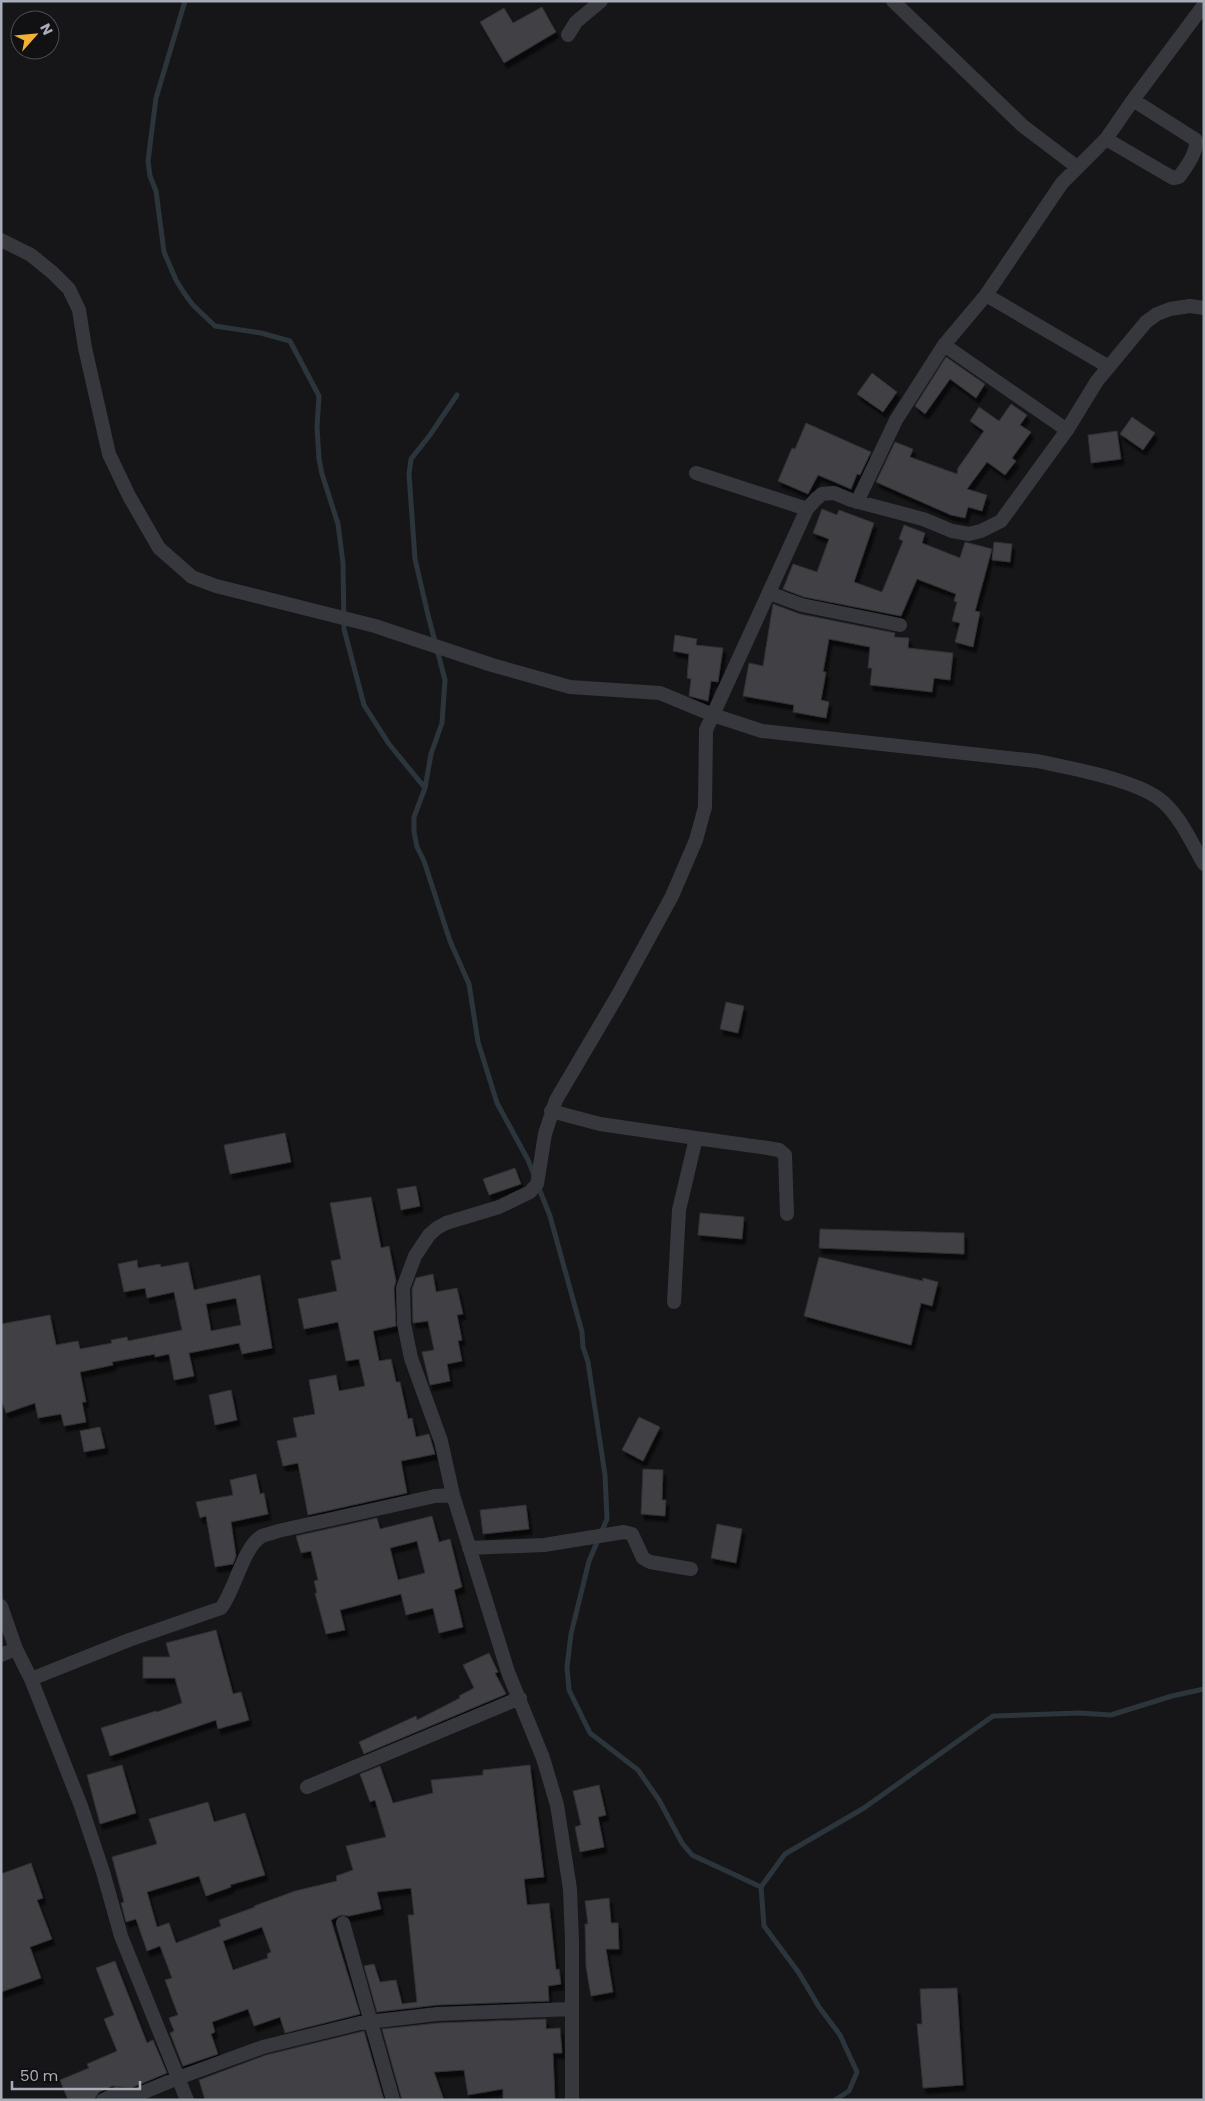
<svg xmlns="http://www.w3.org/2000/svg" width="1205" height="2101" font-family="Poppins,sans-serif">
  <defs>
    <filter id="shadow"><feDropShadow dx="3" dy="5.5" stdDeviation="1" flood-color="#0009"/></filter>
  </defs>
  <rect width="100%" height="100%" fill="#161618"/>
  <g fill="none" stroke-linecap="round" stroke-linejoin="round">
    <path stroke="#2c353c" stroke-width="5" d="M185,1L156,98L148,161L150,176L156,191L164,252L176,280L184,293L193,305L215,326L261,333L290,341L319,396L317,427L319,459L322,474L338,524L343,563L344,629L364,705L389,744L425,788
      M457,395L430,435L411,459L409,474L415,559L428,615L445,680L442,723L431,754L425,788L414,817V832L417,847L424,861L450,941L469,984L478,1042L497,1103L528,1160L534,1175
      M538,1186L550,1216L582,1332L583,1347L588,1362L605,1475L607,1519L589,1561L571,1634L567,1667L569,1690L590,1733L638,1770L659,1800L682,1843L692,1855L761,1887
      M835,2100L849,2091L857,2072L840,2035L819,2007L799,1973L764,1926L761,1887L785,1854L864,1808L993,1716L1079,1713L1111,1715L1172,1696L1204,1689"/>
  </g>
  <path fill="#404145" stroke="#303034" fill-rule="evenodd" filter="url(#shadow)" d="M542,7L556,32L504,63L480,22L504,8L513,23Z
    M946,357L985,384L976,398L950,379L925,414L915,406Z
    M872,373L897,392L883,412L857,394Z
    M1011,404L1027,415L1020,425L1031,432L1012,458L1016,461L1005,475L987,462L967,489L987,495L982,511L968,507L965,518L951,515L876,482L895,442L913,449L910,457L957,474L958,468L984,431L970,421L979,407L999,421Z
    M1132,417L1155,433L1143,450L1120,434Z
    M806,423L871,452L860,475L857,474L851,489L818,475L808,494L778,481L792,448L795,449Z
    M1117,431L1121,459L1091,463L1088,435Z
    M822,509L837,515L839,510L874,523L854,582L882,592L903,541L899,539L904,525L925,533L922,543L960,558L965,542L992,549L975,611L980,612L973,647L955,642L960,623L952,621L957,602L954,601L956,594L917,579L901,616L804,597L783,589L793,564L817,572L829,539L813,533Z
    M994,542L1012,544L1010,562L992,560Z
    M773,604L800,614L895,633L894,637L909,638L908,648L953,653L950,680L934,678L932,692L870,685L872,668H868L870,647L829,639L823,672H826L821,700L829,702L826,718L793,712L794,705L743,696L749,663L763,666Z
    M675,635L697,639L696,645L723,648L718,682L711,681L708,701L689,696L691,679L687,678L689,654L673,651Z
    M726,1002L744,1006L738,1033L720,1029Z
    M285,1133L291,1162L230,1174L224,1145Z
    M515,1168L521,1184L489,1195L483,1179Z
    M416,1186L420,1206L401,1210L397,1189Z
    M371,1197L381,1248L389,1246L396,1281L394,1288L396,1326L373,1331L379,1361L391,1359L396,1382H400L408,1419L412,1418L416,1437L429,1434L435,1454L401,1461L407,1493L308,1515L298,1463L283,1466L277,1441L297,1437L293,1418L315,1414L309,1380L336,1375L339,1391L365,1386L359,1359L346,1361L338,1322L304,1329L298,1299L337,1291L331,1261L341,1259L330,1203Z
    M700,1213L744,1217L742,1239L698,1235Z
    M820,1229L964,1233V1254L819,1248Z
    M819,1257L923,1281V1278L938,1282L932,1306L921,1303L911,1345L804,1316Z
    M137,1260L138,1268L160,1264L161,1267L188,1262L194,1290L260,1275L272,1348L242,1354L239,1343L189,1353L194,1376L174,1380L169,1354L155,1357V1354L112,1362L113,1365L80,1372L86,1402H82L86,1422L64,1426L61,1414L38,1418L35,1403L6,1413L1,1399V1324L50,1315L56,1345L78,1341L80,1349L112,1343L111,1340L127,1337L128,1341L182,1330L174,1292L147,1298L145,1288L124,1292L118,1264ZM236,1298L241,1325L211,1331L206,1304Z
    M433,1274L436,1292L457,1288L463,1314L457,1315L462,1340L458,1341L462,1361L447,1364L450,1381L430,1385L422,1352L434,1350L428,1321L413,1323L412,1289L416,1278Z
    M231,1390L237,1420L215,1425L209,1395Z
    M639,1417L660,1427L643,1461L622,1450Z
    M100,1427L105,1448L84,1452L80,1431Z
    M643,1469L663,1470L662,1500H666L665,1516L641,1514Z
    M256,1474L260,1494L264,1493L268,1514L231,1522L236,1556L233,1564L215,1567L206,1516L200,1518L196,1502L233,1495L230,1480Z
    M526,1505L529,1529L483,1534L480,1510Z
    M432,1516L439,1542L450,1539L462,1587L454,1590L463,1627L439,1633L433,1608L406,1615L401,1594L340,1610L345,1630L326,1634L315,1593H317L314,1581L318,1580L311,1551L301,1553L296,1536L377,1518L380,1529ZM417,1541L425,1573L398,1580L390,1548Z
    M717,1524L742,1529L736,1563L711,1558Z
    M216,1630L233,1694L241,1692L249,1720L218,1729L216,1720L110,1756L101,1728L156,1711L157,1712L182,1703L175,1678H143V1657H170L166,1643Z
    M489,1653L498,1672L495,1673L506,1694L364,1754L359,1742L416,1716L417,1720L460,1698L459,1696L474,1688L463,1665Z
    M122,1765L136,1813L100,1824L87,1775Z
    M530,1765L544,1877L524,1879L527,1905L549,1903L556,1970L559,1969L561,1984L548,1986L549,2001L437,2005L377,2012L364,1966L374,1964L380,1982L396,1980L402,2004L417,2002L408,1915H414L411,1888L377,1892L381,1909L349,1916L341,1915L331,1920L360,2014L285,2033L280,2017L254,2026L248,2009L212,2022L215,2032L211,2034L218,2054L183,2066L170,2033L174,2031L169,2018L178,2015L165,1980L172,1978L160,1946L147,1951L136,1919L126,1922L121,1903L124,1902L112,1857L157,1844L149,1819L208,1802L214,1822L245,1813L265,1875L230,1885L231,1887L206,1896L199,1876L147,1892L157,1927L169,1923L176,1943L221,1926L219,1920L255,1907L254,1906L295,1891L337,1881L336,1876L353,1870L346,1846L386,1837L375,1800L370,1802L360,1774L380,1766L393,1803L433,1793L431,1780L483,1775V1770ZM262,1927L271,1952L267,1954L268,1958L233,1970L223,1941Z
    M599,1785L606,1815L598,1817L604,1847L580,1852L575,1827L581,1825L573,1791Z
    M31,1863L43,1898L37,1900L52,1939L30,1947L41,1978L1,1992V1874Z
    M609,1898L611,1923H618L619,1949H606L613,1992L591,1996L586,1967L585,1924H588L585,1901Z
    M115,1961L147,2043L153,2040L167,2073L131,2088L112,2086L99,2092L94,2100H68L60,2080L89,2068L87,2064L117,2051L104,2019L114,2015L96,1968Z
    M957,1988L963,2085L923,2088L917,2024H922L920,1989Z
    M546,2019V2029L560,2028L562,2053H553L555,2100H503V2089L468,2095L464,2070L434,2072L444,2100H402L382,2029L438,2023Z
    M364,2031L384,2100H205L199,2080L266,2055Z"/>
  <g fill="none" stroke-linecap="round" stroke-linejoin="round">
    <path stroke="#37383d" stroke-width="14" d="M893,1L1023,126L1077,167
      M568,35L576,22L601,1
      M1106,139L1173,178L1179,177C1187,166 1197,153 1196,140L1133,100
      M1,240L31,255L53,273L69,289L79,310L85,348L109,454L129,496L159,548L192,577L216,586L375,626L492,665L570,687L660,693L713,715L762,731L1037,761C1070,768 1131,779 1158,798C1179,813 1191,842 1204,864
      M944,345L1067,430
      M1109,367L986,295L1062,183L1106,139L1133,100L1204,5
      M696,473L807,509
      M857,502L896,420L944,345L986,295
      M769,593L802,605L900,625
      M551,1111L600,1124L696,1138L679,1210L674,1302
      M696,1138L768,1148L779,1150L785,1155L787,1214
      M469,1548L544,1545L624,1532L632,1534L643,1558L650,1562L691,1569
      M1,1606L16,1649L31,1679L129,1640L221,1608C235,1590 243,1547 262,1536C267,1534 273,1533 278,1531L435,1496L453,1495
      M1,1655L16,1649
      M31,1679L81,1806L103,1872L121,1936L187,2100
      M307,1787L520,1698
      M343,1923L393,2100
      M103,2100L116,2094L132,2097L178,2078L263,2047L360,2023L437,2014L572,2009
      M572,2100V1942L570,1889L557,1805L543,1758L508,1672L453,1495L441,1441L411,1358L404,1324L403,1288L415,1256L429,1235L437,1228L446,1223L499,1207L530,1192L537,1184L545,1134L556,1100L619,993L672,896L696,840L705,807L706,730L807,509L816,499L822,494L834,493L851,500L923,519L952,531L969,534L981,531L1001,521L1067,430L1097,381L1146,322L1157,314L1170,309L1190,306L1204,308"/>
  </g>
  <rect width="1205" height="2101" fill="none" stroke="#a8adb8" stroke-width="5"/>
  <g transform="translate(35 35) rotate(63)"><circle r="24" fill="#111113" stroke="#4d4f55"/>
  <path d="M0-4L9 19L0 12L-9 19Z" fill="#f2b134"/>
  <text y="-8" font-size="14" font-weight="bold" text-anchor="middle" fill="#a8adb8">N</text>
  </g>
  <path d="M12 2081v8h128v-8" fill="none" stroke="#a8adb8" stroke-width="2.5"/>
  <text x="20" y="2081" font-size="15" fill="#a8adb8" stroke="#111113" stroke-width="4" paint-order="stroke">50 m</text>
</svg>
